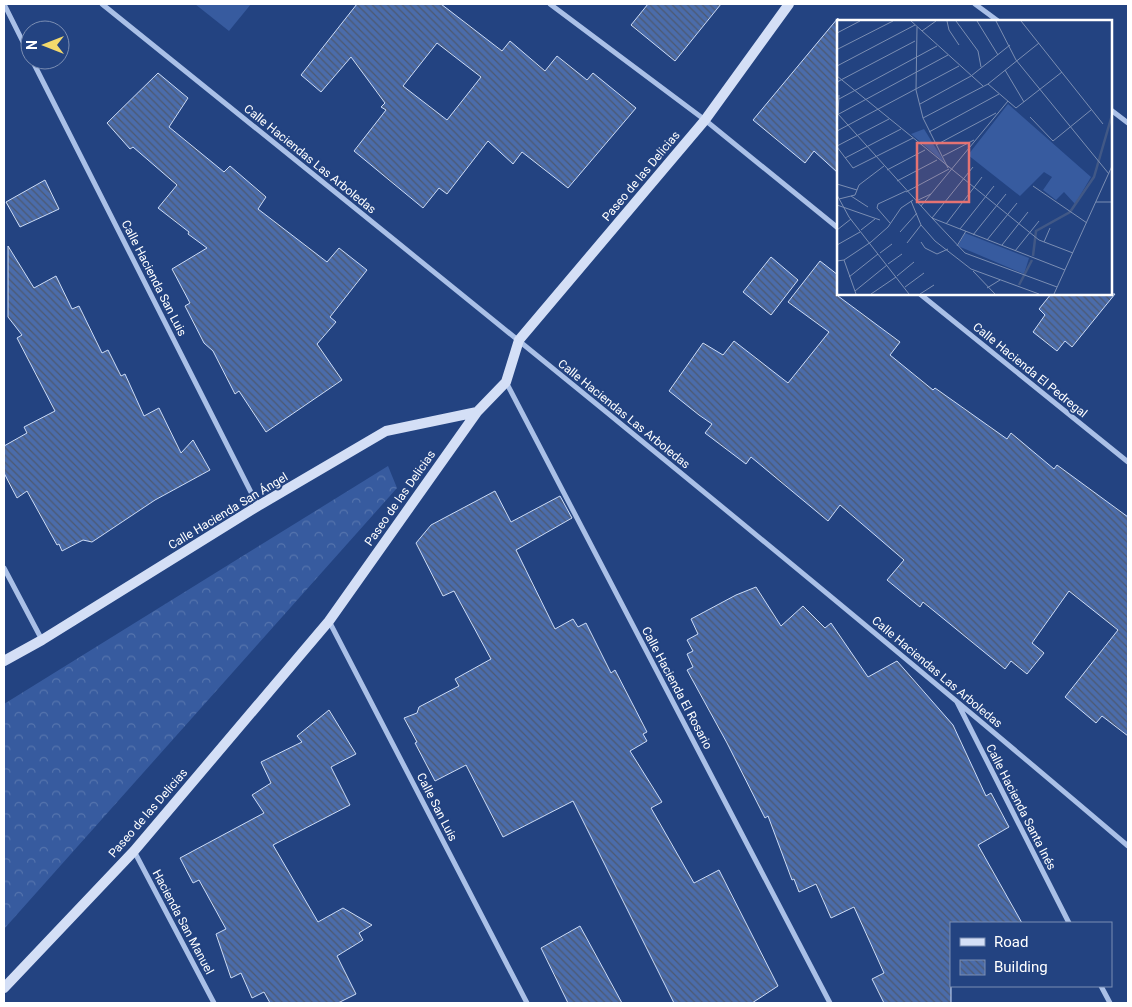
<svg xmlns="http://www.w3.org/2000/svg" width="1132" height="1007" font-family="Roboto,sans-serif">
  <defs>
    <pattern id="forest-crowns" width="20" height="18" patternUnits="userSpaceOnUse" patternTransform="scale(1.25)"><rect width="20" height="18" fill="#375b9f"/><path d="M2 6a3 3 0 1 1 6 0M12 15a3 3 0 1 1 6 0" fill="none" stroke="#5574ad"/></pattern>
    <pattern id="building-back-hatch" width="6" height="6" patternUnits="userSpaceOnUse" patternTransform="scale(1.25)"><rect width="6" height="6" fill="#4b6caa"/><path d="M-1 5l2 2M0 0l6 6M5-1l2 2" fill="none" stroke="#4c5972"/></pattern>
  </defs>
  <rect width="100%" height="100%" fill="#234381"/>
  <path fill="#375b9f" d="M195,4H251L229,31Z"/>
  <path fill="url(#forest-crowns)" d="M388,466L397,488L4,929V704Z"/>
  <path fill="url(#building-back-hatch)" stroke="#cddcf6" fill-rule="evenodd" d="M357,4H441L502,51L510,41L545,71L557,56L587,80L593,73L636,108L568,188L522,152L513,164L488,141L447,194L439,188L423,208L354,151L386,110L381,107L385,103L351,57L321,92L301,75ZM437,43L481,77L447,120L403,86Z
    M648,4H721L675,61L631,25Z
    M838,18V173L814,151L805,163L753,120Z
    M158,73L188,98L169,127L224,172L230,166L266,197L258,209L327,262L339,248L367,270L330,317L336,322L317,344L342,380L266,432L239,391L235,394L213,351L204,343L185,306L190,303L172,269L207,248L188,234L189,232L158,208L177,185L133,147L130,149L107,123Z
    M45,180L59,209L20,227L6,202Z
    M8,246L34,288L56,276L72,309L79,306L102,353L108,350L121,376L125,374L144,416L159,408L181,453L193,440L210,470L155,500L92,542L83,540L62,551L59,544L57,545L27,491L17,498L4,473V446L27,433L24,427L55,411L17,338L22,335L8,317Z
    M771,257L798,280L771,315L743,292Z
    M820,261L838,275V296L900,342L890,355L933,390L935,388L1007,439L1011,433L1054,469L1057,465L1128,517V736L1102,716L1096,723L1065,697L1118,630L1069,591L1032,643L1044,653L1027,674L1011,661L1005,669L923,602L920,607L887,580L904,560L840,505L828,521L751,457L746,464L705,433L712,424L699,415L669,391L703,343L723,355L734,341L788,383L829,332L788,302Z
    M1051,294H1115L1072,347L1065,341L1057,351L1033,332L1045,315L1039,309Z
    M495,491L511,522L560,496L572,518L516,550L555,629L573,619L578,627L586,623L611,673L615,670L647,732L643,734L647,741L630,751L662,802L651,808L694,883L719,870L778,986L752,1003H674L573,801L503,837L466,765L435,781L415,743L417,742L404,718L417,713L419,707L459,686L455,679L491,659L454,591L443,596L416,543L431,525Z
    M756,587L781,626L803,606L825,628L831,623L868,677L897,661L953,725L986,796L991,793L1009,827L978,845L1022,923H951V1003H884L872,979L884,973L854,907L831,918L816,884L799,892L794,879L792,880L768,816L765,818L727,743L687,670L693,667L687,654L693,651L687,640L698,634L691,619L736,595Z
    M329,710L356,754L331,767L350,805L273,845L318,922L343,908L372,925L359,933L363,940L337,956L356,994L338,1003H270L264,992L252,998L241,973L231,978L216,934L226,929L199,880L193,883L180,858L264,813L252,795L271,783L261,762L302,742L297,736Z
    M580,926L622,1003H568L541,948Z"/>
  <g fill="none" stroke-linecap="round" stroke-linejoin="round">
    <path stroke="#aac0e7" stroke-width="5" d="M4,4L30,56
      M102,4C447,282 791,559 1128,846
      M550,4L705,120L838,228
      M975,4L998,21
      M32,60L258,506
      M1111,110L1128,123
      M920,294L1128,462
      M506,382L830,1003
      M4,568L42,640
      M329,621L527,1003
      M957,702L1069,923
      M134,851L214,1003
      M1101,986L1110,1003"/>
    <path stroke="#d4dff6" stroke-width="10" d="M4,661L42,640L258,506L386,431L477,412
      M4,988L134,851L329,621L477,412L506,382L519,340L705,120L789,4"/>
  </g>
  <g text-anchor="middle" stroke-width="4" stroke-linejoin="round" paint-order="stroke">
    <g font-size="12" fill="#fff" stroke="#234381">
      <text transform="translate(310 159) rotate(39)" y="4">Calle Haciendas Las Arboledas</text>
      <text transform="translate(641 176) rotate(-50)" y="4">Paseo de las Delicias</text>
      <text transform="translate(154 278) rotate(63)" y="4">Calle Hacienda San Luis</text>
      <text transform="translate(1030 370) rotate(39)" y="4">Calle Hacienda El Pedregal</text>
      <text transform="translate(624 414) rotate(39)" y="4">Calle Haciendas Las Arboledas</text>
      <text transform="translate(400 498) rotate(-55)" y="4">Paseo de las Delicias</text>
      <text transform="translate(228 511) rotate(-31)" y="4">Calle Hacienda San Ángel</text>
      <text transform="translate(937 672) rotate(40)" y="4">Calle Haciendas Las Arboledas</text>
      <text transform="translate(677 688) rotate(62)" y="4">Calle Hacienda El Rosario</text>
      <text transform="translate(437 807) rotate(63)" y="4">Calle San Luis</text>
      <text transform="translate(1021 807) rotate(63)" y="4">Calle Hacienda Santa Inés</text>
      <text transform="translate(148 813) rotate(-49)" y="4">Paseo de las Delicias</text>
      <text transform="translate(183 922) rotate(62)" y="4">Hacienda San Manuel</text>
    </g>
  </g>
  <g transform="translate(837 20)">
    <rect width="275" height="275" fill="#234381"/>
    <path d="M171,84L254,157L238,184L227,172L219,180L206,170L215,157L207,152L183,176L131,135Z" fill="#375b9f"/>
    <path d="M87,109L108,143L74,114ZM128,213L192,238L187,254L121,226Z" fill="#375b9f"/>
    <path fill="none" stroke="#415886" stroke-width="2.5" d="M196,236L199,211L233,192L257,157L275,95M182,265L195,240"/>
    <path fill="none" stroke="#7b8eb3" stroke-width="1" d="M74,1L146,66M110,1L112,10L122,25M119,1L141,31L144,47M140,1L161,35M159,1L179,40L272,154M184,1L266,104M80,7L79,70L86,98L111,148M0,8V56M85,11L99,1M0,13L23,1M1,29L56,1M0,46L78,5M168,50L187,82M0,56L202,220L236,233M0,62L78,21M151,64L179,88L225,52M2,75L1,94L95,198L228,250M2,79L100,26M83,84L134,56L173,25M0,95L111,35M193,97L216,121L254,90M86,98L151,64L202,23M0,111L122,46M92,112L162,74M99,125L159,93M0,126L52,99M0,127L16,148L76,118M106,136L137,120M8,138L64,109M136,147L95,198L128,233L220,267M50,150L88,130M60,161L100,140M0,164L20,170M196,166L250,203M69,172L112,149M0,175L12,197L72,274M14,176L31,187M2,179L18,175L22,165L47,146M74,181L84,205L98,221L134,249L202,274M79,181L94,174M259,182H275M0,185L43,200M84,186L171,81M53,203L40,188L41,184L69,171M109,204L145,157M123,209L157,166M0,210L14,199M24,210L38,199M63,212L80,193M136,215L169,174M150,220L180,183M84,222L88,228L100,234L111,229M207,222L213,208M70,223L84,205M0,225L23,212M165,225L191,192M120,226L129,211M178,231L202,201M43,233L55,224M7,240L19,274M0,241L7,240L34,222L51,207L64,188L76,180M51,244L65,234M136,251L158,274M60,256L77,242M12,257L41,234M68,267L87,253M150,268L163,260M18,271L50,245M34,274L59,257M83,274L97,265M217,274L275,146"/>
    <path fill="#e47373" fill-opacity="0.15" stroke="#e47373" stroke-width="2.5" d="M80,123H132V182H80Z"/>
    <rect width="275" height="275" fill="none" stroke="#fff" stroke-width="2.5"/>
  </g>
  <rect width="1132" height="1007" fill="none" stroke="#ffffff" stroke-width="10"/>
  <rect x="950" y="922" width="162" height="65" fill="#234381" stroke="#7b8eb3"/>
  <rect x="960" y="938" width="25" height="8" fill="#d4dff6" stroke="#7b8eb3"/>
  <text x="994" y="947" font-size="15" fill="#ffffff">Road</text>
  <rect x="960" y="960" width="25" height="15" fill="url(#building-back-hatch)" stroke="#7b8eb3"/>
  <text x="994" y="972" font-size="15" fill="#ffffff">Building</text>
  <g transform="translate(45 45) rotate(270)"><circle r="24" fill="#234381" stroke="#7b8eb3"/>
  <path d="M0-4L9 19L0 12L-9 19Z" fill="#f3d96c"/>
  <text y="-8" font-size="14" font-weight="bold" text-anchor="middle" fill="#ffffff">N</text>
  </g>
</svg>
